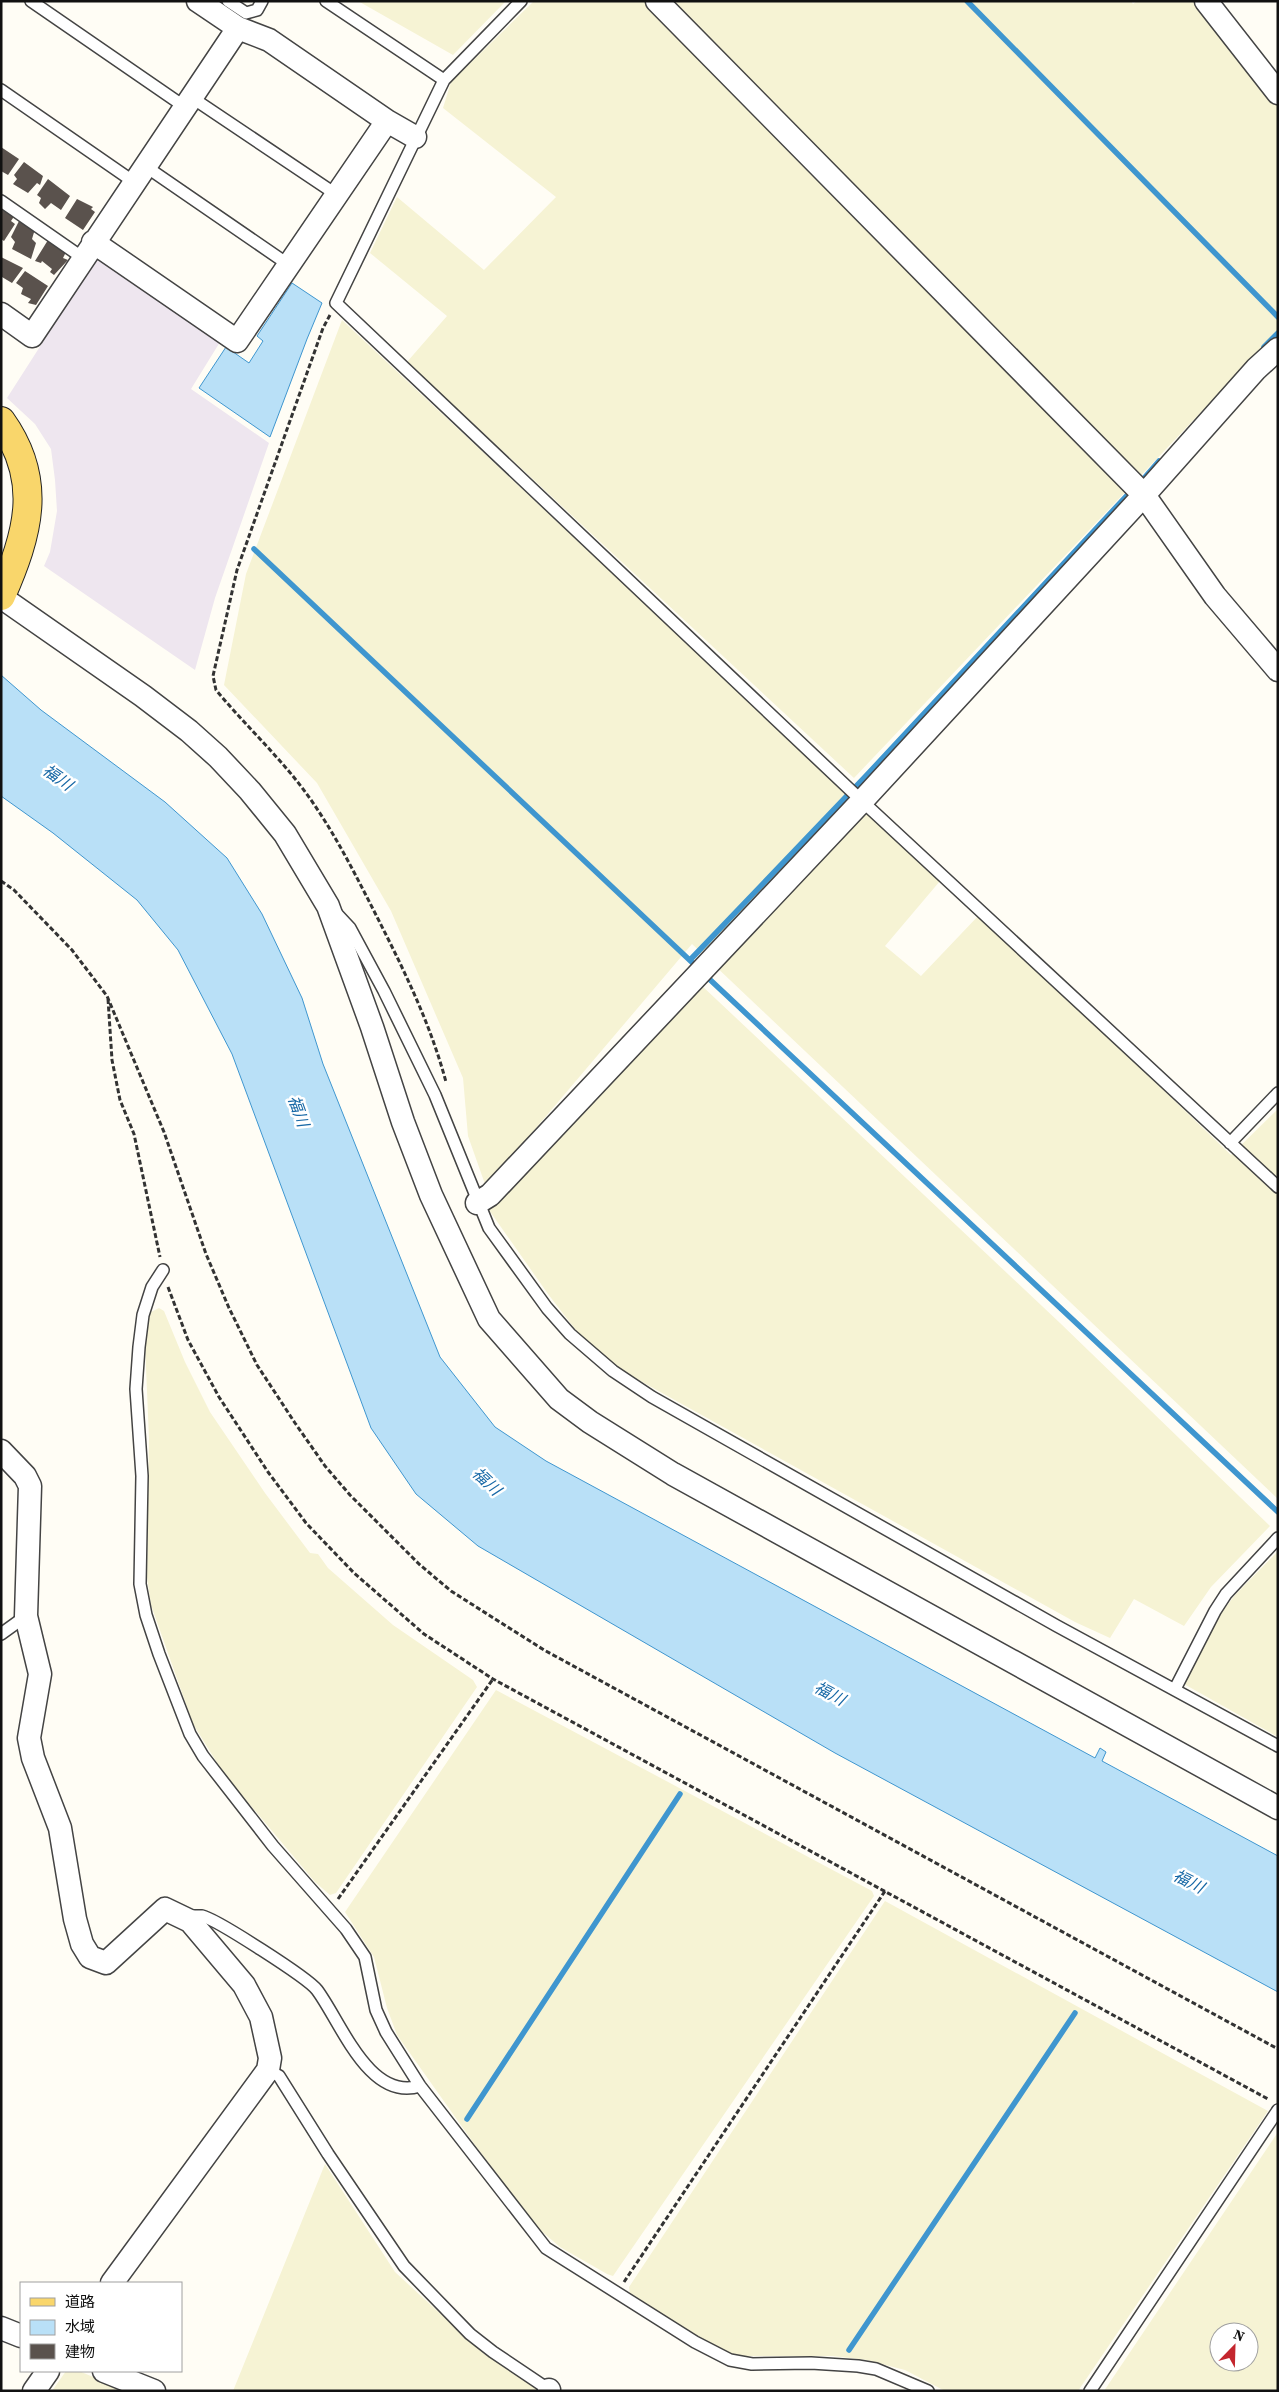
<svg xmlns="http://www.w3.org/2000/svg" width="1279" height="2392" font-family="'Source Serif 4','Noto Sans JP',serif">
  <rect width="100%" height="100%" fill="#fffdf5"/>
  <path fill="#eee6ef" d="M98,256L220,342L191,389L269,443L215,598L195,670L44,566L50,552L57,511L55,480L51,449L35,424L7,398Z"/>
  <path fill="#f6f3d4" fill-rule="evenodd" d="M358,1H506L453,55Z
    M534,1H1131L1133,4L1137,1H1199L1278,99V331L854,778L407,362L447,316L370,253L397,197L484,270L556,197L443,108L451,82Z
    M342,320L940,881L885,946L921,976L980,914L1231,1155L1278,1109V1499L692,944L486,1187L468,1136L463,1078L391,911L317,783L224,685L246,574Z
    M700,984L1060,1323L1270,1526L1211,1587L1184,1626L1134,1599L1110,1638L1075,1622L617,1368L579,1334L548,1294L489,1210Z
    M159,1308L164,1311L185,1362L210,1412L265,1493L310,1553L318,1554L328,1568L393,1625L473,1680L477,1687L336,1893L330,1895L315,1882L224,1774L193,1724L151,1605L147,1577L149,1439L145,1344L148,1318L151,1312Z
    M1278,1551V1737L1184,1684L1219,1616L1235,1595Z
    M496,1690L872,1891L874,1896L613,2276L607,2274L560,2247L539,2229L475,2145L397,2035L387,2008L374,1957L345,1912Z
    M885,1901L1268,2111L1078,2391H945L905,2370L866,2360L833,2356H738L723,2351L630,2295L629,2287Z
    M1278,2132V2391H1104ZM1219,2332H1249V2362H1219Z
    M325,2164L395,2272L483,2353L541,2391H233Z
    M66,2371H79L126,2391H52Z"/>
  <path fill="#b9e0f7" stroke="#3f96cf" d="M292,283L322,303L307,339L270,437L199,388L226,347L249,363L263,341L257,336Z
    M1,675L41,710L165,802L227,858L262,914L302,998L323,1064L440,1357L495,1427L546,1461L1095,1758L1100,1748L1106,1752L1102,1761L1278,1856V1992L835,1753L478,1546L416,1494L371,1428L232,1054L178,950L137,900L53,833L1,796Z"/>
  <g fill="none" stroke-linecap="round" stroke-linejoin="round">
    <path stroke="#3f96cf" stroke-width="5.5" d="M967,1L1278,317
      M1264,347L1278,333
      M1139,484L1159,461
      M254,549L698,968
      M690,960L865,777L1132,490
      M705,975L1278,1512
      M467,2119L680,1794
      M849,2350L1075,2013"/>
  </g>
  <path fill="#5a524d" d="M1,147L19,159L8,175L1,171Z
    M24,162L43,176L40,185L37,183L28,193L13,184L17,179L14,175Z
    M48,179L70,196L61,210L51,203L45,209L39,203L41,198L37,195Z
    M77,199L93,207L91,209L95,212L83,230L65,218Z
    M2,207L15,215L11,221L15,224L4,241L1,239Z
    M19,221L35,229L32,239L36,243L31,259L12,249L15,242L11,237Z
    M48,240L66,252L63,258L68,260L54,275L50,272L52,269L42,261L41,263L35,261Z
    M1,257L23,268L12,283L2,277L1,279Z
    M25,271L48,286L36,305L28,303L31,299L21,294L23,288L16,283Z"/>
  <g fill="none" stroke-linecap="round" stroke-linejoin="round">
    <defs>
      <path id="service" d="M31,1L185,107
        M228,1L246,13L257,10L262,1
        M326,1L444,80
        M521,1L444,80L336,303L862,801L1278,1187
        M1,90L134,182
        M191,97L337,195
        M145,166L289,265
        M1,201L83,258
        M336,913L350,928L384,991L435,1095L489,1228L547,1308L570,1334L613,1371L652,1397L1057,1626L1278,1746
        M1230,1143L1278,1093
        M163,1270L152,1287L143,1315L139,1347L136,1389L142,1476L140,1584L146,1615L159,1654L190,1734L203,1756L273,1846L346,1929L365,1957L376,2010L386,2032L420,2086L546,2248L695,2342L730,2360L752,2364L811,2363L858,2366L876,2369L928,2391
        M1,1634L26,1616
        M1175,1689L1215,1611L1226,1594L1278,1538
        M190,1921L194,1916C197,1916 199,1916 202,1916C216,1919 308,1978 317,1990C341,2022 369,2102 420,2086
        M268,2070L279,2076L328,2154L404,2266L470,2334L493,2352L551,2391
        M1090,2391L1278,2110"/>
      <path id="minor" d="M198,1L238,28L269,40L387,121L415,137
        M657,1L1144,495L1215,596L1278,670
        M1206,1L1278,93
        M93,242L237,341L387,121
        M1,314L32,336L238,28
        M1,597L143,696L189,731L218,757L250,791L285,834L328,906L372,1027L403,1122L431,1195L489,1319L559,1399L590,1422L673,1474L1278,1808
        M477,1203L490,1195L862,801L1144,495L1256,369L1278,349
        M1,1451L25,1476L30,1486L26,1616L40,1674L29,1738L33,1758L60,1828L75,1919L82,1944L90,1957L106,1963L165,1909L190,1921L244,1985L261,2017L270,2058L268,2070L112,2283
        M1,2328L21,2336
        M104,2371L154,2391
        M34,2391L48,2371
        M549,2391V2390"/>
      <path id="primary" d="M1,421C44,481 28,534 1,596"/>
    </defs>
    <use href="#service" stroke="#444" stroke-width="14"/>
    <use href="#minor" stroke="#444" stroke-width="25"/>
    <use href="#primary" stroke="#222" stroke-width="30"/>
    <path stroke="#333" stroke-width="3" stroke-dasharray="5 2.5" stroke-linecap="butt" d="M330,315L323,328L237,570L213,676L216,690C240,719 268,746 292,775C326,816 350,864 374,911C402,966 430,1022 446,1082
      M1,881L14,890L72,950L107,996L164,1132L206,1254L229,1308L257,1365L295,1423L325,1466L350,1495L419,1564L451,1591L544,1650L1278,2049
      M108,999L112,1060L120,1100L134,1134L160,1257
      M168,1287L188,1340L219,1397L268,1472L306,1523L354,1573L424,1634L493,1679L1268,2099
      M338,1899L493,1679
      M624,2282L885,1891"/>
    <use href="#service" stroke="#fff" stroke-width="11"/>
    <use href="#minor" stroke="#fff" stroke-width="22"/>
    <use href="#primary" stroke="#f9d66b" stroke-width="28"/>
  </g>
  <g text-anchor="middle" stroke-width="5" stroke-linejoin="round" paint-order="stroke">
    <g font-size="16" font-style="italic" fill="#1768a6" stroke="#fff">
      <text transform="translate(58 777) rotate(35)" y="6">福川</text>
      <text transform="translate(299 1111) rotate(70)" y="6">福川</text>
      <text transform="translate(487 1481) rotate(43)" y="6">福川</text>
      <text transform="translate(830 1693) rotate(28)" y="6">福川</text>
      <text transform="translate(1189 1881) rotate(27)" y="6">福川</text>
    </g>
  </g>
  <rect width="1279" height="2392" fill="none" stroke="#111111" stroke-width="5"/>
  <rect x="20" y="2282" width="162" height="90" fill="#ffffff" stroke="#a0a0a0"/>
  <rect x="30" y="2298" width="25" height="8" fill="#f9d66b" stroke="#a0a0a0"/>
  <text x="65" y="2307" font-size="15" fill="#111111">道路</text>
  <rect x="30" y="2320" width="25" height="15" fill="#b9e0f7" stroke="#a0a0a0"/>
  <text x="65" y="2332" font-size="15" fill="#111111">水域</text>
  <rect x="30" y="2344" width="25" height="15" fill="#5a524d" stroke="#a0a0a0"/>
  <text x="65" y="2357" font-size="15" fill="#111111">建物</text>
  <g transform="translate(1234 2347) rotate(23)"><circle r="24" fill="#ffffff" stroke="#a0a0a0"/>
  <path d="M0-4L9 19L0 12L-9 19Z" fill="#c4262e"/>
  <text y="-8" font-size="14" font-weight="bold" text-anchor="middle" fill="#111111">N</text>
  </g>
</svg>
